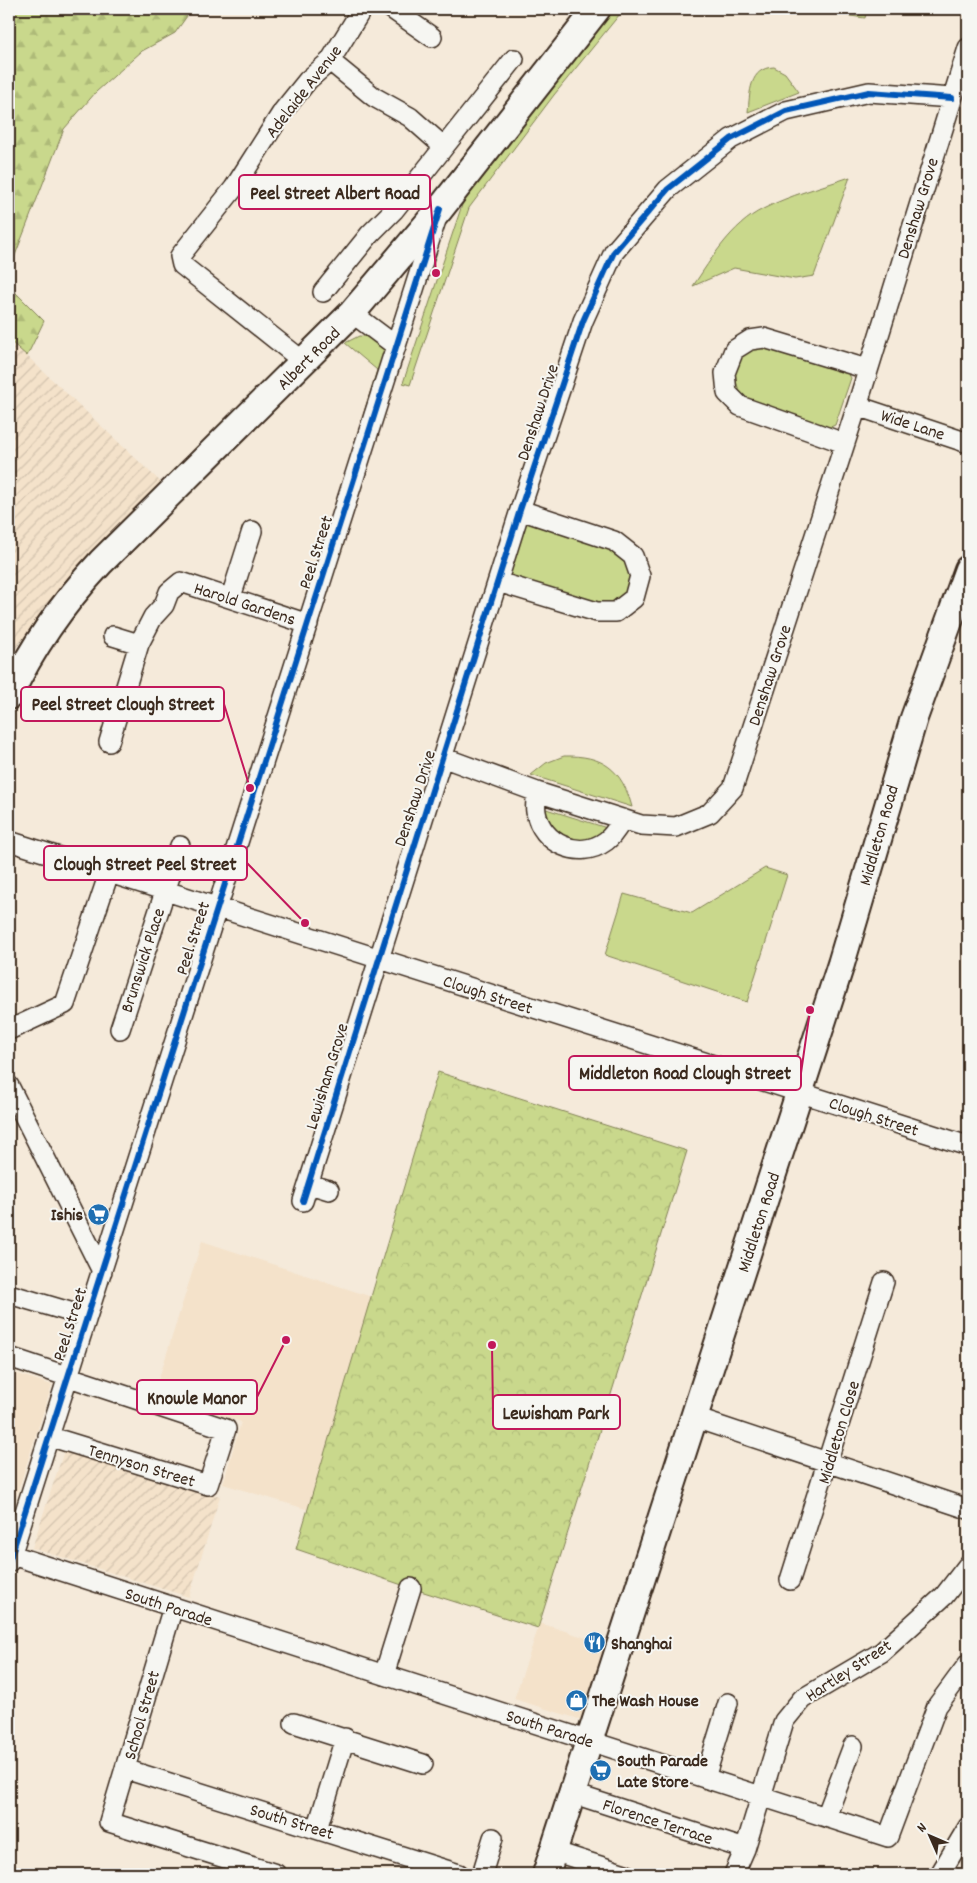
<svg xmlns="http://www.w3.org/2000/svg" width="977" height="1883" font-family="Dekko,sans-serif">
  <defs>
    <pattern id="industrial-furrows" width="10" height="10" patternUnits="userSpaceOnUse" patternTransform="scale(1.25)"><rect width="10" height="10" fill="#f4e2ca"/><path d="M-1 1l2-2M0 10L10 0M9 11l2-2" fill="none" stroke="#d2c2ad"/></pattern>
    <pattern id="forest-firs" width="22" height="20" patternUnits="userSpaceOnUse" patternTransform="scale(1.25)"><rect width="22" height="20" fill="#c9d88c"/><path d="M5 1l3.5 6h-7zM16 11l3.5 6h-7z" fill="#aeba78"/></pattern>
    <pattern id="park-crowns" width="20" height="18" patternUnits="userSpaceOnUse" patternTransform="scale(1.25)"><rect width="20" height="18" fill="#c9d88c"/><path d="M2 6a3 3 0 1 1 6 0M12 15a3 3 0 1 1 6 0" fill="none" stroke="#aeba78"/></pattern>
  </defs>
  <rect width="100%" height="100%" fill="#f5eada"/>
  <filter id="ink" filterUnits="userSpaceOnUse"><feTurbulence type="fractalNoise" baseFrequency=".02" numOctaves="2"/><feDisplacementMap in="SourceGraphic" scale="10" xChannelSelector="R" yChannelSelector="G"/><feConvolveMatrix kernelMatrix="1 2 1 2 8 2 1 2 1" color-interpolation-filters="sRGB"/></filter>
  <g filter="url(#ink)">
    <path fill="#f4e2ca" d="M202,1241L372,1297L309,1510L223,1484L241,1422L155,1391Z
      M9,1371L52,1385L9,1519Z
      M540,1623L605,1644L582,1720L514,1699Z"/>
    <path fill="url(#industrial-furrows)" d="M9,339L165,486L60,591L9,657Z
      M64,1451L145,1477L220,1496L189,1597L32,1548Z"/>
    <path fill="#c9d88c" stroke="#828155" d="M612,9H624L554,95L469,208L410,385L403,383L462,205L471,189Z
      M834,9H867L865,18L843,15Z
      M774,67L785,73L799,92L748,112C750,93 749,68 774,67Z
      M850,177L814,276L795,279L734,268L693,286C712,258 731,225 763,209C790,195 821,187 850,177Z
      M359,336C374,336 382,343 387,357L368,422L362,419L377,370L345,343Z
      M767,345L848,373L851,378L835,425L828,428L747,401C734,387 728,364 747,351C752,348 761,347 767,345Z
      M520,510L614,541L640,576L616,612L498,582Z
      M564,756C603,755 622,769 632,807L531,775L546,763Z
      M543,808L607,828C580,850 553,841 543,808Z
      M765,868L787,875L747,1002L605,955L624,894L692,913Z"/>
    <path fill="url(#forest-firs)" stroke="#828155" d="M9,9H192L175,33L142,51L96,92L64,129L9,271Z
      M9,286L44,321L27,356L9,340Z"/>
    <path fill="url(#park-crowns)" stroke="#828155" d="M438,1072L687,1151L538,1628L411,1588L296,1549Z"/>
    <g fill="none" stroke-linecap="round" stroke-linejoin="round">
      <defs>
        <path id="street" d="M392,9L432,37
          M330,61L374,97L410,117L444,147L514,59
          M323,292L370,234L394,210L444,147
          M352,313L396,346
          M304,362L182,265L180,256L234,188L283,111L308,80L330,61L362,9
          M857,406L968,443
          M844,443L740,406L727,393L725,373L734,350L750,340L764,338L867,369
          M498,582L597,612H616L634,598L640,576L633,556L614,541L520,510
          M231,597L252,531
          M113,636L139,644
          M109,742L139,644L153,617L164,605L169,592L181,582L308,624
          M442,757L537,792L641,825L676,827L710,813L733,788L857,406L968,48
          M537,792C536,798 535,806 536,812C541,843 579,861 606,841C613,836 618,827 623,819
          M9,841L968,1146
          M120,1029L180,846
          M9,1030L65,1004L109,873
          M9,1086L102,1271
          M309,1184L329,1190
          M303,1201L520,510L583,321L614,252L668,189L731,139L786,111L869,92L952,98
          M9,1294L87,1317
          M9,1357L226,1429L208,1485L48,1436
          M695,1418L968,1509
          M9,1554L888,1837L937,1706L968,1664
          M9,1562L437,217
          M790,1580L884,1282
          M173,1607L109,1822L276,1874
          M384,1675L411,1588
          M294,1723L423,1764
          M125,1769L459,1874
          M705,1778L728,1703
          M571,1793L745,1849
          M826,1817L853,1746
          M317,1829L345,1738
          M553,1851L625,1874
          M482,1874L493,1838
          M734,1874L745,1849L784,1721L802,1699L882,1652L944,1596L968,1565
          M940,1874L968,1827"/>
        <path id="secondary" d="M9,696C33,645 63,603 101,562L352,313L440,209L597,9
          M546,1874L841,964L914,718L968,569"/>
      </defs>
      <use href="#street" stroke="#3b2a1e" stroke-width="22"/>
      <use href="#secondary" stroke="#3b2a1e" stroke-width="30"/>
      <use href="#street" stroke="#f6f6f2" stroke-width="19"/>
      <use href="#secondary" stroke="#f6f6f2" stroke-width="26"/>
      <defs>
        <path id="cycleway" d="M303,1201L520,510L583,321L614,252L668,189L731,139L786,111L869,92L952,98
          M9,1562L440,209"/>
      </defs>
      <use href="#cycleway" stroke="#f6f6f2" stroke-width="9"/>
      <use href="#cycleway" stroke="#0057b8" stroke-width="6"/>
    </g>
  </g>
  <defs>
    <symbol id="supermarket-disc" viewBox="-11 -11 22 22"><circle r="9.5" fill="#1f6fb2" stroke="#f6f6f2"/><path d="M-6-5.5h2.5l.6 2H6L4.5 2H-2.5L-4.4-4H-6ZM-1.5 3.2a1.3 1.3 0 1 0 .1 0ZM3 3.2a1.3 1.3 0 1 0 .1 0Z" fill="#fff"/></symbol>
    <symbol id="restaurant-disc" viewBox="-11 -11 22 22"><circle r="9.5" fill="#1f6fb2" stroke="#f6f6f2"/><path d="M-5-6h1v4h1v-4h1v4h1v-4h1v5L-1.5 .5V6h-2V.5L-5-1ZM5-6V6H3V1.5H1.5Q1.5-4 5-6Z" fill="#fff"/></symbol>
    <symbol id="shop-disc" viewBox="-11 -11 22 22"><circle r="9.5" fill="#1f6fb2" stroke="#f6f6f2"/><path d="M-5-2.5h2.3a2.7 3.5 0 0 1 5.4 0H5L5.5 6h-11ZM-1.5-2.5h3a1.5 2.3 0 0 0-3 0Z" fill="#fff"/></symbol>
  </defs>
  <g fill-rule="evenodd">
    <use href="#supermarket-disc" x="86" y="1202" width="25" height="25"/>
    <use href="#restaurant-disc" x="582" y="1630" width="25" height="25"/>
    <use href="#shop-disc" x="564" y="1688" width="25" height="25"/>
    <use href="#supermarket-disc" x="588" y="1758" width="25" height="25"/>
  </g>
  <g text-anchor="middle" stroke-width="4" stroke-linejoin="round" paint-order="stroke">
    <g font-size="18" fill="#3b2a1e" stroke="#f6f6f2">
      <text transform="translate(303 91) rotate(-52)" y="6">Adelaide Avenue</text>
      <text transform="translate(917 208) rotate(-73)" y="6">Denshaw Grove</text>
      <text transform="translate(308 358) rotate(-45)" y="6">Albert Road</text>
      <text transform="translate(537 412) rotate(-72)" y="6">Denshaw Drive</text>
      <text transform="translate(913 424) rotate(18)" y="6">Wide Lane</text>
      <text transform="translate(315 552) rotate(-72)" y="6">Peel Street</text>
      <text transform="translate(245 603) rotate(18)" y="6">Harold Gardens</text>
      <text transform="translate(769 675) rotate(-72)" y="6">Denshaw Grove</text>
      <text transform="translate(414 798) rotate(-72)" y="6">Denshaw Drive</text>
      <text transform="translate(878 835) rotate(-74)" y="6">Middleton Road</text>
      <text transform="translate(192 938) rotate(-72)" y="6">Peel Street</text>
      <text transform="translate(142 960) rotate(-72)" y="6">Brunswick Place</text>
      <text transform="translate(488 994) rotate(18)" y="6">Clough Street</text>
      <text transform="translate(326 1076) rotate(-73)" y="6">Lewisham Grove</text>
      <text transform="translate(874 1116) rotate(18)" y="6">Clough Street</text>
      <text transform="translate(758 1222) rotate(-72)" y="6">Middleton Road</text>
      <text transform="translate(69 1324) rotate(-72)" y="6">Peel Street</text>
      <text transform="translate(838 1432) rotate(-73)" y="6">Middleton Close</text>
      <text transform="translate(142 1465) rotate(17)" y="6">Tennyson Street</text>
      <text transform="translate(169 1606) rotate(18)" y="6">South Parade</text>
      <text transform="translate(848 1670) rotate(-33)" y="6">Hartley Street</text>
      <text transform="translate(141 1715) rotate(-74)" y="6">School Street</text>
      <text transform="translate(550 1728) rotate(18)" y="6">South Parade</text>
      <text transform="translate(292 1821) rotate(17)" y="6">South Street</text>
      <text transform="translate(658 1821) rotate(18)" y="6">Florence Terrace</text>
    </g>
    <g font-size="18" font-weight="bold" fill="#3b2a1e" stroke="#f6f6f2" text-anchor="start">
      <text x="83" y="1220" text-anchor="end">Ishis</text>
      <text x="611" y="1649">Shanghai</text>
      <text x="592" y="1706">The Wash House</text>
      <text x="617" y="1766">South Parade<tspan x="617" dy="21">Late Store</tspan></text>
    </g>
  </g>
  <path fill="none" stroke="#c2185b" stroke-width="2" d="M436 273L430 192M250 788L224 704M305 923L247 863M810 1010L801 1073M286 1340L257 1397M492 1345L493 1412"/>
  <g fill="#c2185b" stroke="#f6f6f2" stroke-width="2">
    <circle cx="436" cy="273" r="5"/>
    <circle cx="250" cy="788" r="5"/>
    <circle cx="305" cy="923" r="5"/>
    <circle cx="810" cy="1010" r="5"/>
    <circle cx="286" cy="1340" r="5"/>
    <circle cx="492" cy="1345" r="5"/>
  </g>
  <g fill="#f6f6f2" stroke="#c2185b" stroke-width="2">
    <rect x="239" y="175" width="191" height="34" rx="5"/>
    <rect x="21" y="687" width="203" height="34" rx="5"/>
    <rect x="44" y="846" width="203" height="34" rx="5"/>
    <rect x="569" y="1056" width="232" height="34" rx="5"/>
    <rect x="137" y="1380" width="120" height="34" rx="5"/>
    <rect x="493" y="1395" width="127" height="34" rx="5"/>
  </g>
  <g font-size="19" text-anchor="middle" font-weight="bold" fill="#3b2a1e">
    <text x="335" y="199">Peel Street Albert Road</text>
    <text x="123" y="710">Peel Street Clough Street</text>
    <text x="145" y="870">Clough Street Peel Street</text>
    <text x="685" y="1079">Middleton Road Clough Street</text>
    <text x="197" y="1404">Knowle Manor</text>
    <text x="556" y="1419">Lewisham Park</text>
  </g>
  <rect width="977" height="1883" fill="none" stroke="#f6f6f2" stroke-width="30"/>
  <rect x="15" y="15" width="947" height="1853" fill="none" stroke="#3b2a1e" stroke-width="2" filter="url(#ink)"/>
  <g transform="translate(930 1836) rotate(315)" stroke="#f6f6f2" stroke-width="4" paint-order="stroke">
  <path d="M0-4L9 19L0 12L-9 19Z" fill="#3b2a1e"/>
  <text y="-8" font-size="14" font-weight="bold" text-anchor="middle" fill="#3b2a1e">N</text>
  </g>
</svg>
